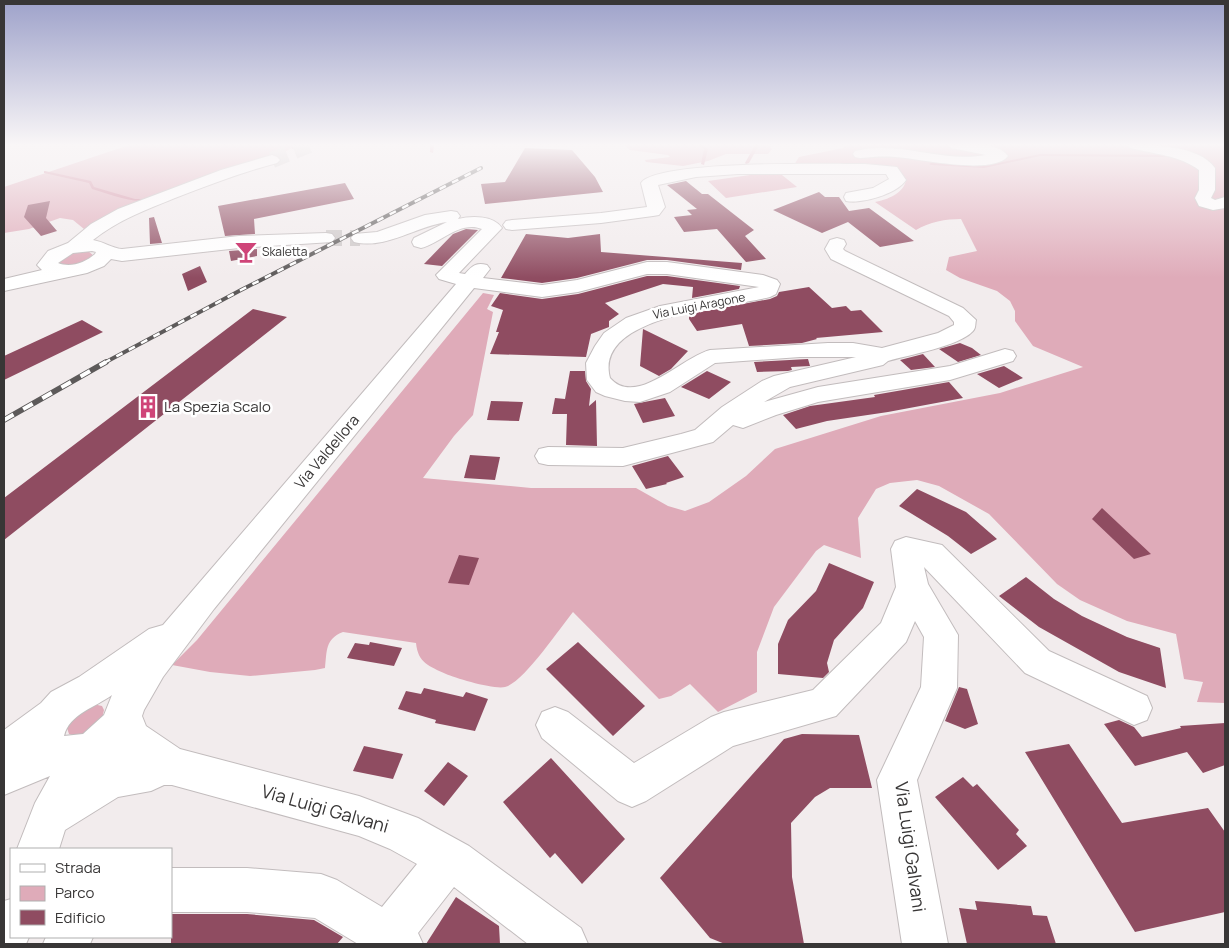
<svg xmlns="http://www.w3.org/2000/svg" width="1229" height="948" font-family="Manrope,sans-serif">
  <rect width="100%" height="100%" fill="#f2eced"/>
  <path fill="#dfabb9" d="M129,145H297L279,155L141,202L84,229L73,220L60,218L29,229L4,233V187Z
    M624,145H769L772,149L768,154H726L708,161L683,166L646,162L645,160L670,157L668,155L630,150Z
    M846,145H1225V703L1197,702L1203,682L1184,679L1176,634L1127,621L1080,600L1057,584L989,514L939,486L917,480L890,483L876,489L858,518L861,558L824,545L816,551L774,607L757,652V692L718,712L690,684L671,696L659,699L573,612C560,628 523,683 505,687C495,690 455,678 446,674C429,666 418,663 416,643L343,632C325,639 327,651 325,668L315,670L250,676L210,672L172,665L197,640L483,293L494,295L487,309L493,312L473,415L454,436L423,478L531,488H636L668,506L685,511L709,502L746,476L775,449L881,416L1000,393L1083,367L1033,346L1015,321V311L1010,301L997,291L960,278L946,270L949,257L977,251L961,219C946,219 929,222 916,230L875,202C887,200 904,193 906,180C882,157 858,167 829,167C817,167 805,166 794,165L799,157L843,148Z
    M777,171L797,187L726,198L708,181Z
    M88,251L94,256C84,263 69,270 59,262L72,253Z
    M93,704L102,706L104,710L102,719C93,728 83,739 69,734L66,725Z"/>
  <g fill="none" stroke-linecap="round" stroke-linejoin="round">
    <path fill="#d0879c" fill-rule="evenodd" d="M295,145H299L294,149H292V147Z
      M430,145H434L433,153L430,152Z
      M698,145H702L708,149L704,165L701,164L704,149Z
      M755,145H759L749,163L746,164L745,163Z
      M1040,154L1173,155L1175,156L1173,157L1040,156L984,168L931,165L929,164L931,163L984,166Z
      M45,171L91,181L94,187L135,199H145L147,200C134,204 106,193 92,189L89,183L44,173V171Z"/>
  </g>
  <path fill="#8f4c61" d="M525,148L572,150L595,177L603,192L485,204L481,184L505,182Z
    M686,181L702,194H708L754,230L745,236L766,259L746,262L717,229L684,232L674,217L692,215L687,210L697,209L667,185Z
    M345,183L354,199L254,219L255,234L225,236L218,206Z
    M819,192L825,197H839L849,211L869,208L914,241L880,247L848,222L822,233L773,210Z
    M50,201L46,218L57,231L41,236L24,217L28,205Z
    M154,217L162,243L150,244L149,218Z
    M466,229L478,230L442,266L424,264L453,234Z
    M526,234L568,238L600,234L601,252L742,263L741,270L667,260H647L577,278L542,283L501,278Z
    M257,249V256L231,261L229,251Z
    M200,266L207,282L188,291L182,274Z
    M647,276H667L740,286L739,289L692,298L693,287L663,284L605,303L619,314L609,321V327L591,334L586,357L490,354L499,332H496L503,310L491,306L500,293L542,299L578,294Z
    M809,287L832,308L846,306L851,311L861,310L883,332L816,338L817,339L802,343L749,346L742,324L697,331L689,319V314L770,299L777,296L779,292Z
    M253,309L287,317L4,540V498Z
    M82,320L103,332L4,380V356Z
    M643,329L688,351L671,369L659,376L640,366Z
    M960,343L972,348L981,355L958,362L939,349Z
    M923,354L935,367L911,370L900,360Z
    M808,359L810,366L791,367L792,370L788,371L757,372L754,362Z
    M1004,366L1023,378L999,388L977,374Z
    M570,371H585L586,381L591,389L589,406L596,400L597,446L566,445L567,414H552L555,398L565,399Z
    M707,371L731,382L709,399L681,387Z
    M949,382L963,398L888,412L827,421L796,429L783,415L810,406L875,397L874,395Z
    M665,398L675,416L643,423L634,404Z
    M491,401L523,402L519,421L487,420Z
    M470,455L500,457L495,480L464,478Z
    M668,456L684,477L666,483L667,484L646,489L632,466Z
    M917,489L966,512L997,539L971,554L948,536L899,506Z
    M1102,508L1151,554L1134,559L1092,519Z
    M459,555L479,558L469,585L448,583Z
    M829,563L874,582L863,608L834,640L827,663L829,672L823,678L778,674V644L788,620L816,591Z
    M1026,577L1054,599L1082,616L1127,637L1160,648L1166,688L1119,672L1039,627L999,596Z
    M370,642L402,648L394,666L347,658L355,643L369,645Z
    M578,642L645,706L613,736L546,669Z
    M959,687L967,689L978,724L965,729L945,721Z
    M424,688L463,697L466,692L488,699L475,731L435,723L436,720L398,709L406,691L421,694Z
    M1119,720L1134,727L1142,737L1181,728L1180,726L1225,723V765L1203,773L1187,752L1135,766L1104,724Z
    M802,734L859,735L872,788H830L815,797L791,823L792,877L804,944H725L710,938L660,878L784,739Z
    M1069,744L1122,823L1208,808L1225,832V912L1135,932L1025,752Z
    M364,746L403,754L393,779L353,771Z
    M551,758L625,839L582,884L555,853L550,858L503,802Z
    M448,762L468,776L444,806L424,791Z
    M963,777L973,787L977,784L1019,830L1016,834L1027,846L998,870L935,797Z
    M456,897L499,926L500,944H426Z
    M975,901L1031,906L1033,915L1047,916L1056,944H967L959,908L977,910Z
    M171,914H247L314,920L343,937L337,944H171Z"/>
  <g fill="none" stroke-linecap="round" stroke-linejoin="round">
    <path stroke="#cdc8c8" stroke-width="16" stroke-dasharray="16 8" stroke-linecap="butt" d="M272,160L309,145
      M326,238H360"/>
    <defs>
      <path id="minor" d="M949,145C966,145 996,140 1008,156C993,176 917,158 895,157C883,156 872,157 860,158L855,157L853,154L855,151C899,140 942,163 986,155L951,148Z
        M1128,145C1152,145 1199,145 1215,168V190L1211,198L1215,200L1225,197V208L1213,210L1199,206L1195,198L1199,190V170C1179,155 1154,154 1130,148Z
        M272,155L277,157L280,160L277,163C242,172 209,185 175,198C146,210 118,220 93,240C104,242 112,248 122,249L239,236L326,233L332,234L335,238L332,242L239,248L122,261L111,259L104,266L87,273L4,291V279L42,270L37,265L48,251L68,243L91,224L118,209L221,170ZM92,251L96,252L95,254C85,263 70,268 58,263L73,253Z
        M865,164L897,167L906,180C897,194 862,204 846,201L844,197L846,193L873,188L889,179L886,174H738L696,177L658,185L665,207L659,215L653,216L601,223L512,230L506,229L503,225L506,221L512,220L601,213L647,207L641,183C657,160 831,164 865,164Z
        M451,211L457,212L460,216L458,219C471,216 493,215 502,228L459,273L465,274C472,266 476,262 487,265L490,269L483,278L542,285L577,280L647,262H667L763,275L777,280L780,284L776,294L770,297C732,307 593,314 610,378C636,408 682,357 710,350L828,343H853L882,348L938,333L954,325V322L949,316L831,259L825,249L830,240L837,238L844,240L846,244L843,249L845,251L963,308L976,320C975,324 976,328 973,331C960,346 908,355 888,361L883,365L790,387L764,402L818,387L950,366L1005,349L1013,351L1016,356L1013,361L950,380L818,402L776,415L743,428L733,425L713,442L623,466L548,465L539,463L535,456L539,449L548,447L623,448L681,434L695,430L722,407L762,381L774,376L856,357H800L715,363L670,392L640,402L625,401L605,396L596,392L587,380L586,363L595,346L604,333L626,318L660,306L759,287L667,274H647L578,292L542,297L474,288L214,609L163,677L144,710L142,716L146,726L180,749L359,796L418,818L469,846L581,928L588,944H528L454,887L418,933L423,944H358L315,918L247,912H171V868H247L321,874L337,880L382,907L417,864L390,849L359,836L172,785H164L151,791L118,797L65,830L59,849H17L35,803L50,776L4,795V730L41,703L51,692L79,677L149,629L163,625L456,284L439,279L436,275L482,229C460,220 441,243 421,248L414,246L412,242L414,238L447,222C417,226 385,250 354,242L351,238L354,234L377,232L425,215ZM112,695L104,715L83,734L64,736C69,714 96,707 112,695Z
        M906,537L942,545L1049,651L1147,696L1152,708L1147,720L1134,725L1025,673L924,567L928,584L958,635L957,688L917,780L948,944H902L877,780L921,687L924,637L915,621L906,642L836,716L733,746L646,801L632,807L618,801L542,738L536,725L542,712L555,707L568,712L634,763L711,717L724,712L813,690L881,623L896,587L891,549L895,541Z
        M11,899V937H29L26,944H4V901Z
        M46,937H93L90,944H43Z"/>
    </defs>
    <use href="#minor" stroke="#c2bcbd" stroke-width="2"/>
    <use href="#minor" fill="#fff" fill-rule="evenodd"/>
    <defs>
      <path id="rail-far1" d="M104,363L241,290L481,168"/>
      <path id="rail" d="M4,420L106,362"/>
    </defs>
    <use href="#rail-far1" stroke="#5d5a5a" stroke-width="4"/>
    <use href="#rail" stroke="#5d5a5a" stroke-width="5.5"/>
    <use href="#rail-far1" stroke="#fff" stroke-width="2.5" stroke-dasharray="7" stroke-linecap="butt"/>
    <use href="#rail" stroke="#fff" stroke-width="4" stroke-dasharray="11" stroke-linecap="butt"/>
  </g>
  <linearGradient id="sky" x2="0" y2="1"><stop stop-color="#9ea2ca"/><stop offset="0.52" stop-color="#f9f6f7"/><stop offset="1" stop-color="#f9f6f7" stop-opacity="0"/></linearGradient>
  <rect width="1229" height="278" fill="url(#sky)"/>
  <defs>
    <symbol id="bar-bare" viewBox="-9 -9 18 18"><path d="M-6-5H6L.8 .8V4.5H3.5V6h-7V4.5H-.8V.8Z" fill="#cf4478" stroke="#fff" stroke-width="2.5" paint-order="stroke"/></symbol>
    <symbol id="building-bare" viewBox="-9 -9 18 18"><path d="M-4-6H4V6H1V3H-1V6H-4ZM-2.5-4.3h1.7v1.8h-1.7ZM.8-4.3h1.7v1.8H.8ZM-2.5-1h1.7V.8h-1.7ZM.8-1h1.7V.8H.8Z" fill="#cf4478" stroke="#fff" stroke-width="2.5" paint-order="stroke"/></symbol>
  </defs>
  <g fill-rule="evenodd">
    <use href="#bar-bare" x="230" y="236" width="32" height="32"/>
    <use href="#building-bare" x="132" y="391" width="32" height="32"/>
  </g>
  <g text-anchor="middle" stroke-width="5" stroke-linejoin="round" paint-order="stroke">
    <g font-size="12" fill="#383636" stroke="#fff" text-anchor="start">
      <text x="262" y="256">Skaletta</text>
    </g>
    <g font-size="12" fill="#383636" stroke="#fff">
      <text transform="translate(699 306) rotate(-11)" y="4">Via Luigi Aragone</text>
    </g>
    <g font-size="15" fill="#383636" stroke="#fff" text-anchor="start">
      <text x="164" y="412">La Spezia Scalo</text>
    </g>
    <g font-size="15" fill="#383636" stroke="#fff">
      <text transform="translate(327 452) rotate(-50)" y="5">Via Valdellora</text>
    </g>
    <g font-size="18" fill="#383636" stroke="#fff">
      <text transform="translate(325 809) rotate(16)" y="6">Via Luigi Galvani</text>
      <text transform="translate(910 847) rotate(82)" y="6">Via Luigi Galvani</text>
    </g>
  </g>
  <rect width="1229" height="948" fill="none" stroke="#383636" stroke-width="10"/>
  <rect x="10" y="848" width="162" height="90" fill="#ffffff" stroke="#afafaf"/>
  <rect x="20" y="864" width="25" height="8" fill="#ffffff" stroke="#afafaf"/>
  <text x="55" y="873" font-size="15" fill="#383636">Strada</text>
  <rect x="20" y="886" width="25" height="15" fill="#dfabb9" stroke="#afafaf"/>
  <text x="55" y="898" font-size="15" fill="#383636">Parco</text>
  <rect x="20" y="910" width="25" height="15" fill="#8f4c61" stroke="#afafaf"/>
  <text x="55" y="923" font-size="15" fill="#383636">Edificio</text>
</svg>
